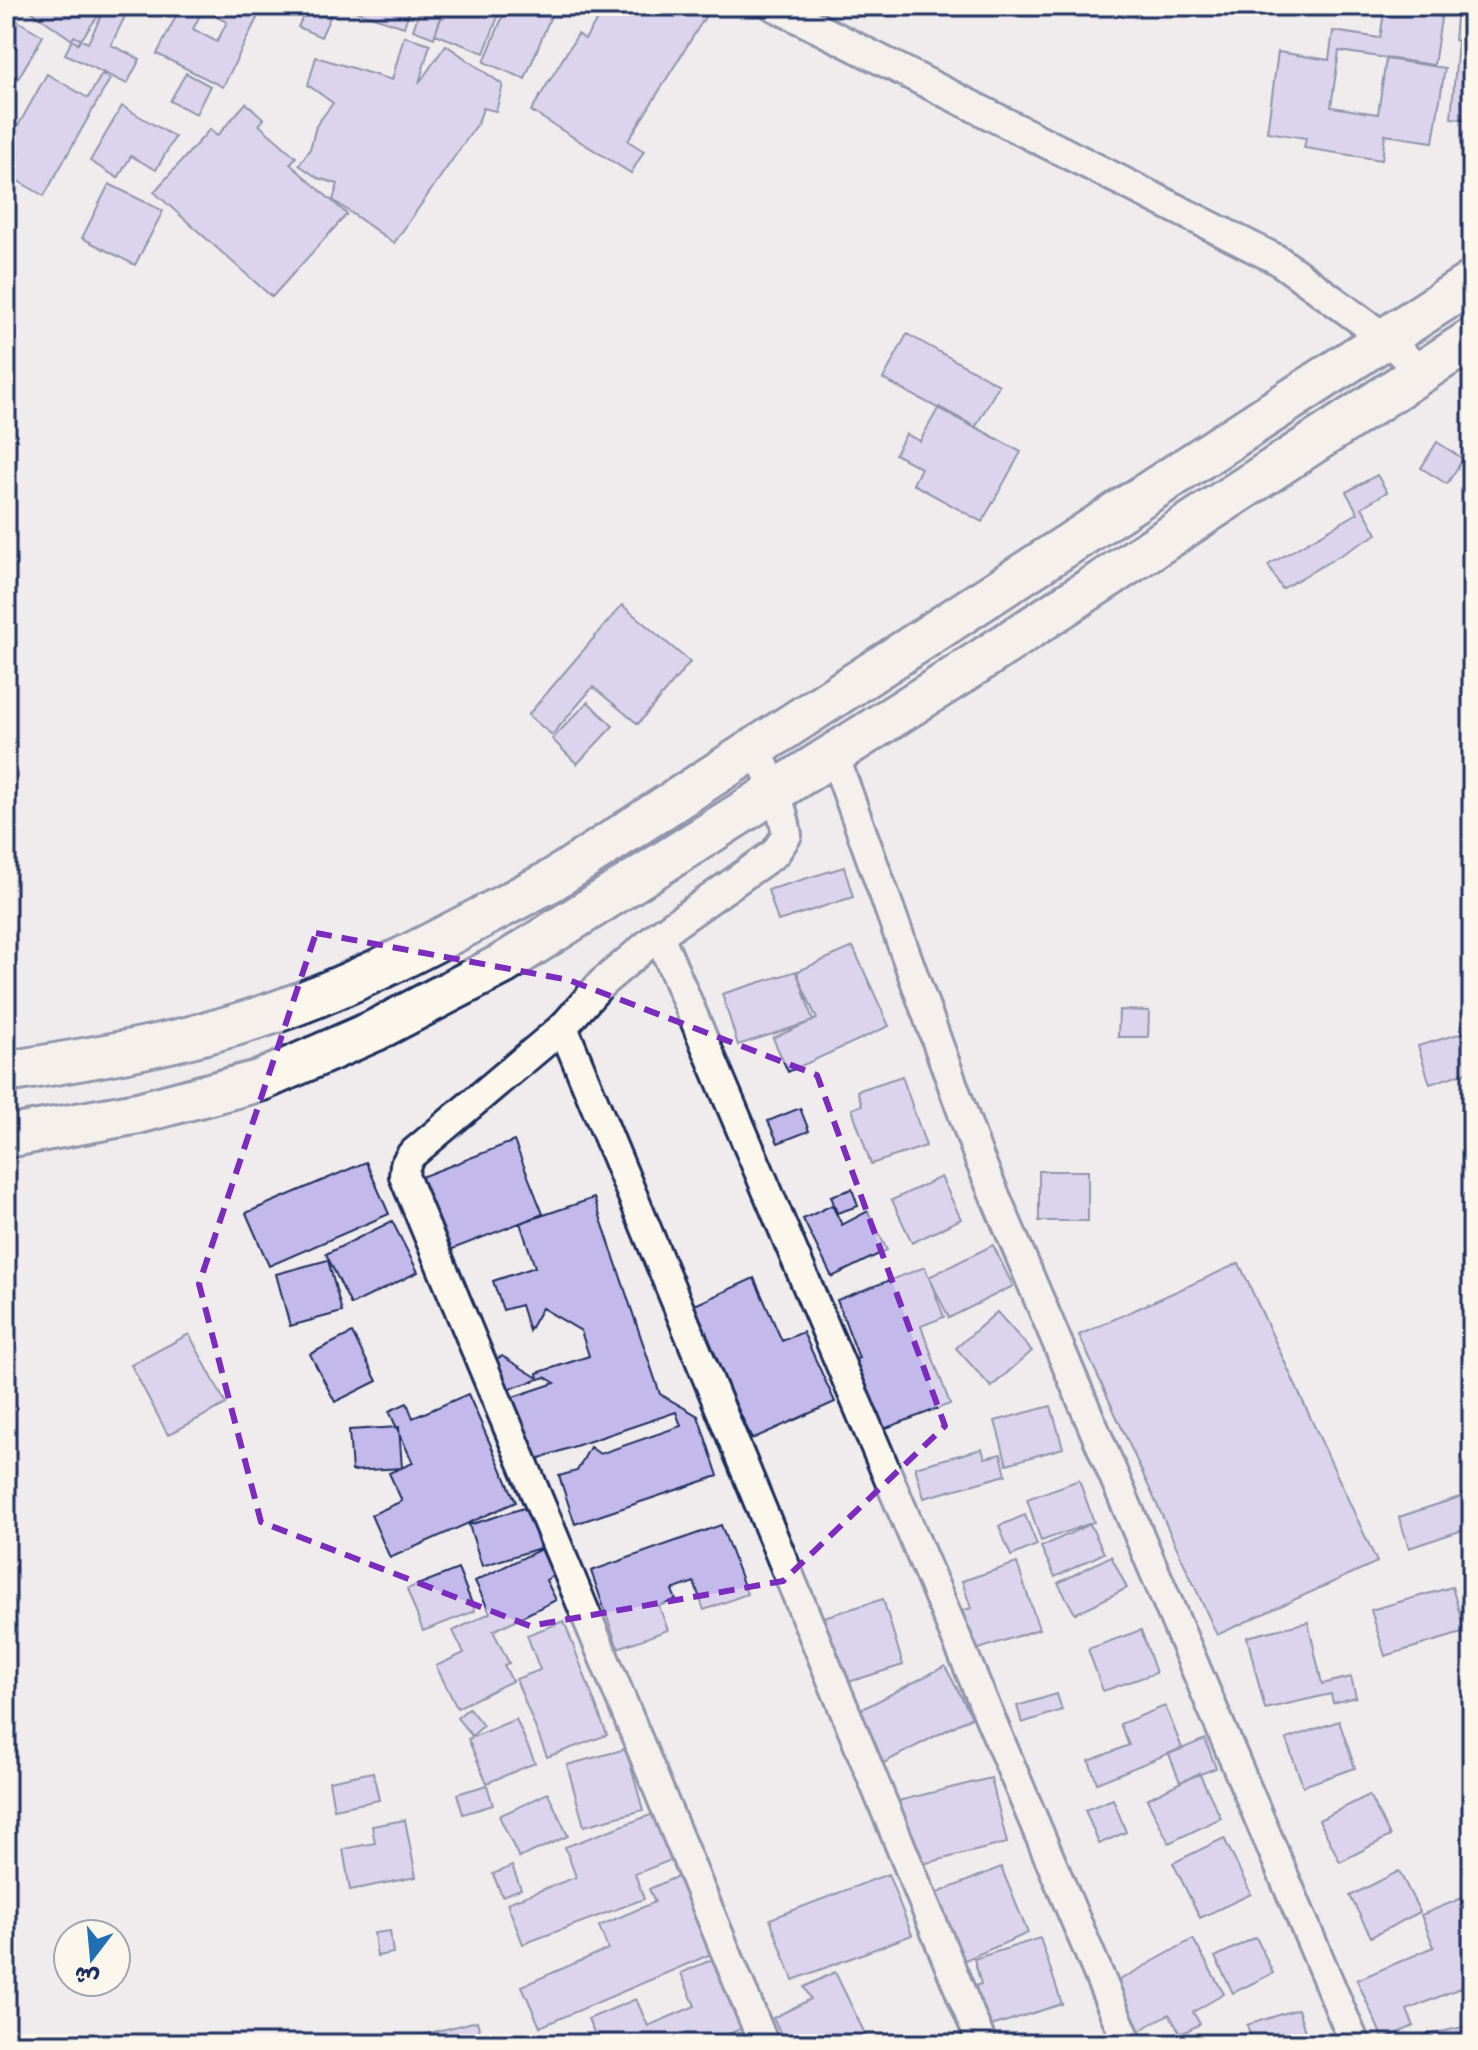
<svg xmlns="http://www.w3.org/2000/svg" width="1478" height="2050" font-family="Itim,'Playpen Sans Arabic',sans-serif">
  <rect width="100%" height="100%" fill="#f0ebec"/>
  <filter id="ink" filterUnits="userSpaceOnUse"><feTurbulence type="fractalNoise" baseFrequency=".0125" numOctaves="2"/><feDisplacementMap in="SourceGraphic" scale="16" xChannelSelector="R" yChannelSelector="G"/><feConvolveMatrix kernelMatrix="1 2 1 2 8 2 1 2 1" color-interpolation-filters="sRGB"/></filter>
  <g filter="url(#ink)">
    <path fill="#c4b9eb" stroke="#1b2f5e" stroke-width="2" d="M24,6H105L78,44Z
      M106,6H130L111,45L140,59L127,84L65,54L74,36L88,43Z
      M181,6L200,15L193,29L217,42L227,22L195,6H263L223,87L157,54Z
      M308,6H335L321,37L298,27Z
      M340,6H411L404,27Z
      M421,6H444L434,38L413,30Z
      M446,6L468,14L472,6H502L484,53L435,34Z
      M507,6H555L525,79L484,62Z
      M606,6H687L705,17L628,141L644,151L631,173L531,111L578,34L585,39Z
      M1385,6L1442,12L1434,65L1339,51L1331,107L1378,114L1386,59L1445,68L1433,142L1385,135L1382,160L1304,148L1306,138L1267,132L1278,52L1329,60L1333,31L1380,38Z
      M1457,6H1472V120L1451,118L1458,41L1454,40Z
      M6,14L43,36L6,99Z
      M404,36L430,44L419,83L446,45L503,85L496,111L483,108L478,123L394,243L333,200L338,184L318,178L299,165L310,149L316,126L333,103L308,85L316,57L392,80Z
      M186,73L210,86L196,114L170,101Z
      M47,74L88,98L102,74L110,79L44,196L6,174L19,151L6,144V130L11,122L18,126Z
      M246,103L264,119L259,125L296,157L290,164L347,214L272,297L154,192L210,129L217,136Z
      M122,106L175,137L156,170L131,156L118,178L90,161Z
      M109,184L163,211L135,265L82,238Z
      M907,334L999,385L975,428L883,379Z
      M939,407L1021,452L982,522L913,484L921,468L895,454L906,434L920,441Z
      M1437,442L1463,459L1447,484L1421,468Z
      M1377,475L1387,492L1362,507L1377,534L1282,589L1268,565L1358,513L1346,492Z
      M622,605L690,662L638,724L593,687L552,735L528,715Z
      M588,702L613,726L577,764L552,739Z
      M844,867L853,897L778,921L768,890Z
      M853,947L889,1026L788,1072L773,1038L817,1019L796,972Z
      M797,971L813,1021L738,1045L722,994Z
      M1119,1010L1149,1011L1148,1037H1118Z
      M1472,1030V1070L1430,1084L1418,1046Z
      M902,1076L926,1146L871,1164L852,1109L862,1105L857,1091Z
      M800,1108L809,1131L778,1143L768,1121Z
      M514,1141L543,1214L450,1250L421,1177Z
      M366,1162L389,1214L269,1266L246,1213Z
      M1039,1171H1088V1221H1039Z
      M941,1177L961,1219L912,1243L892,1200Z
      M852,1189L858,1206L837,1213L831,1196Z
      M594,1198L660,1394L698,1416L718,1476L575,1524L559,1476L577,1471L590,1447L600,1454L681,1426L676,1412L531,1461L510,1398L555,1383L545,1377L506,1390L495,1359L502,1356L538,1378L537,1373L589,1356L581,1331L542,1308L529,1331L521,1305L503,1310L493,1281L535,1267L520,1223Z
      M832,1205L842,1225L868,1211L887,1250L832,1277L803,1219Z
      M392,1221L418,1272L351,1305L326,1254Z
      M993,1245L1013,1286L949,1318L929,1277Z
      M328,1260L342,1312L290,1326L276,1274Z
      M1239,1263L1377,1562L1217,1635L1079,1335Z
      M925,1267L944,1317L921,1326L950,1404L881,1430L854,1360L859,1358L837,1300Z
      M754,1278L782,1341L803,1332L835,1402L752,1439L723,1376L718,1379L686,1309Z
      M997,1312L1032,1351L991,1387L956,1348Z
      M352,1333L377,1381L335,1402L310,1354Z
      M189,1334L226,1404L168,1435L131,1365Z
      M468,1394L516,1502L390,1558L371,1515L402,1501L389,1473L413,1463L389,1411L407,1403L413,1418Z
      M1051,1406L1063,1448L1007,1464L995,1421Z
      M399,1427L402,1468L352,1471L349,1430Z
      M982,1449L985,1458L1001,1454L1006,1475L924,1498L915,1467Z
      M1079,1480L1094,1522L1041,1541L1027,1499Z
      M1472,1493V1527L1409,1548L1399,1517Z
      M527,1507L540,1548L482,1566L469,1525Z
      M1025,1515L1037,1545L1011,1556L999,1526Z
      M1090,1524L1104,1553L1055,1577L1041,1547Z
      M721,1525L747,1594L704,1610L694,1582L672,1590L676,1600L659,1606L668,1630L618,1648L591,1571Z
      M541,1549L554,1575L546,1580L556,1600L493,1631L509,1663L504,1665L512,1681L457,1708L436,1666L464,1653L453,1631L490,1613L475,1581Z
      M1111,1556L1127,1588L1075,1614L1058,1583Z
      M1017,1563L1039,1629L970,1652L957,1612L971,1608L962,1581Z
      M458,1569L475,1611L423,1631L407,1589Z
      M1452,1587L1465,1632L1385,1656L1371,1610Z
      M883,1599L903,1665L839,1685L826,1645L832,1643L824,1617Z
      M564,1621L607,1735L547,1757L516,1679L540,1670L527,1635Z
      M1308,1622L1322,1684L1351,1677L1356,1697L1333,1703L1331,1694L1265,1709L1247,1637Z
      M1141,1630L1156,1673L1103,1691L1088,1649Z
      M945,1666L972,1717L874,1768L847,1717Z
      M1057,1694L1062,1710L1022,1723L1017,1706Z
      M1165,1706L1182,1748L1097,1783L1089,1761L1129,1745L1120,1724Z
      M469,1708L483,1726L472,1736L457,1718Z
      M516,1719L535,1763L487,1783L468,1739Z
      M1339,1721L1355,1768L1303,1786L1286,1739Z
      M1205,1739L1216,1768L1180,1782L1169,1754Z
      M626,1749L643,1810L584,1826L567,1765Z
      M373,1772L379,1800L334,1809L329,1781Z
      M1199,1773L1221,1818L1169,1843L1147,1799Z
      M991,1778L1007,1843L906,1868L890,1803Z
      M487,1785L493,1805L463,1814L457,1794Z
      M548,1793L568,1836L519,1858L499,1816Z
      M1369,1795L1390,1836L1340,1862L1319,1820Z
      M1113,1799L1126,1832L1099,1844L1085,1810Z
      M653,1814L671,1860L635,1874L644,1899L523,1944L507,1903L576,1877L565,1847Z
      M405,1820L416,1877L350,1890L343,1849L375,1843L372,1826Z
      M1224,1838L1251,1894L1200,1918L1173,1863Z
      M512,1866L521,1889L502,1896L493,1874Z
      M1001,1867L1028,1933L963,1961L935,1894Z
      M1399,1871L1420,1912L1371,1937L1350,1896Z
      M888,1874L912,1935L793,1980L770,1919Z
      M678,1876L711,1954L540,2027L522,1986L608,1949L599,1926L655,1902L649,1889Z
      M1472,1894V1983L1407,2010L1414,2026L1383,2039L1357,1980L1434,1947L1421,1915Z
      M390,1931L393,1953L377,1956L374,1933Z
      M1256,1937L1273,1973L1233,1993L1215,1957Z
      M1040,1938L1062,2004L975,2031L962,1990L981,1984L974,1959Z
      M1193,1939L1224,1994L1193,2012L1200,2024L1181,2034L1169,2014L1137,2032L1111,1985Z
      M713,1959L743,2028L705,2044H599L588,2019L636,1999L648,2026L695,2006L681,1973Z
      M835,1972L866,2036L849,2044H786L773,2018L811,1999L804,1987Z
      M1298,2009L1309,2044H1253L1247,2025Z
      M477,2021L483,2044H411L410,2038Z
      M1472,2025V2044H1420L1418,2037Z
      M1088,2035L1092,2044H1066Z"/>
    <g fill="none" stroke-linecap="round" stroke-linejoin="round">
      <defs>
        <path id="minor" d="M774,6L1278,260L1385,338L1421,372
          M755,746C769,776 782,802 787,835L775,853L659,935L602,983L563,1027L411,1155L405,1165L404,1176L764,2044
          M834,755L979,1158L1355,2044
          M659,935L1128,2044
          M563,1027L982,2044"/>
        <path id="secondary" d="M6,1072C107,1056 208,1039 303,1002C389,969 470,923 551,881L1472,282
          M6,1137L138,1113L262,1080L374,1031L503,964L957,676L1472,339"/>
      </defs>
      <use href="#minor" stroke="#1b2f5e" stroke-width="34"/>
      <use href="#secondary" stroke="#1b2f5e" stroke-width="46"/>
      <use href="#minor" stroke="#fbf7ec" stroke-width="28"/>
      <use href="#secondary" stroke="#fbf7ec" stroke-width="40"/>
    </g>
  </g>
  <path d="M0 0H1478V2050H0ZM316,933L569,980L817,1075L945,1426L783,1581L530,1626L261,1522L199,1284Z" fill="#f0ebec" fill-opacity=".55" fill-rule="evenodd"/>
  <path fill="none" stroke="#7b2cbf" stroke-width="6" stroke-dasharray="16 10" stroke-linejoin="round" d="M316,933L569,980L817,1075L945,1426L783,1581L530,1626L261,1522L199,1284Z"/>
  <rect width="1478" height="2050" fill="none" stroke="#fbf7ec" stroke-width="32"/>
  <rect x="16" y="16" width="1446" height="2018" fill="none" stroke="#1b2f5e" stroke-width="3" filter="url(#ink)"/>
  <g transform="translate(92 1958) rotate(196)"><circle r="38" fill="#fbf7ec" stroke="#a1a7b3" stroke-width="2"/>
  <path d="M0-6L14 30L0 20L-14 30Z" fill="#1f6fb2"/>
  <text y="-12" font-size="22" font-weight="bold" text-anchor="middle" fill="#1b2f5e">ش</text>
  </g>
</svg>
